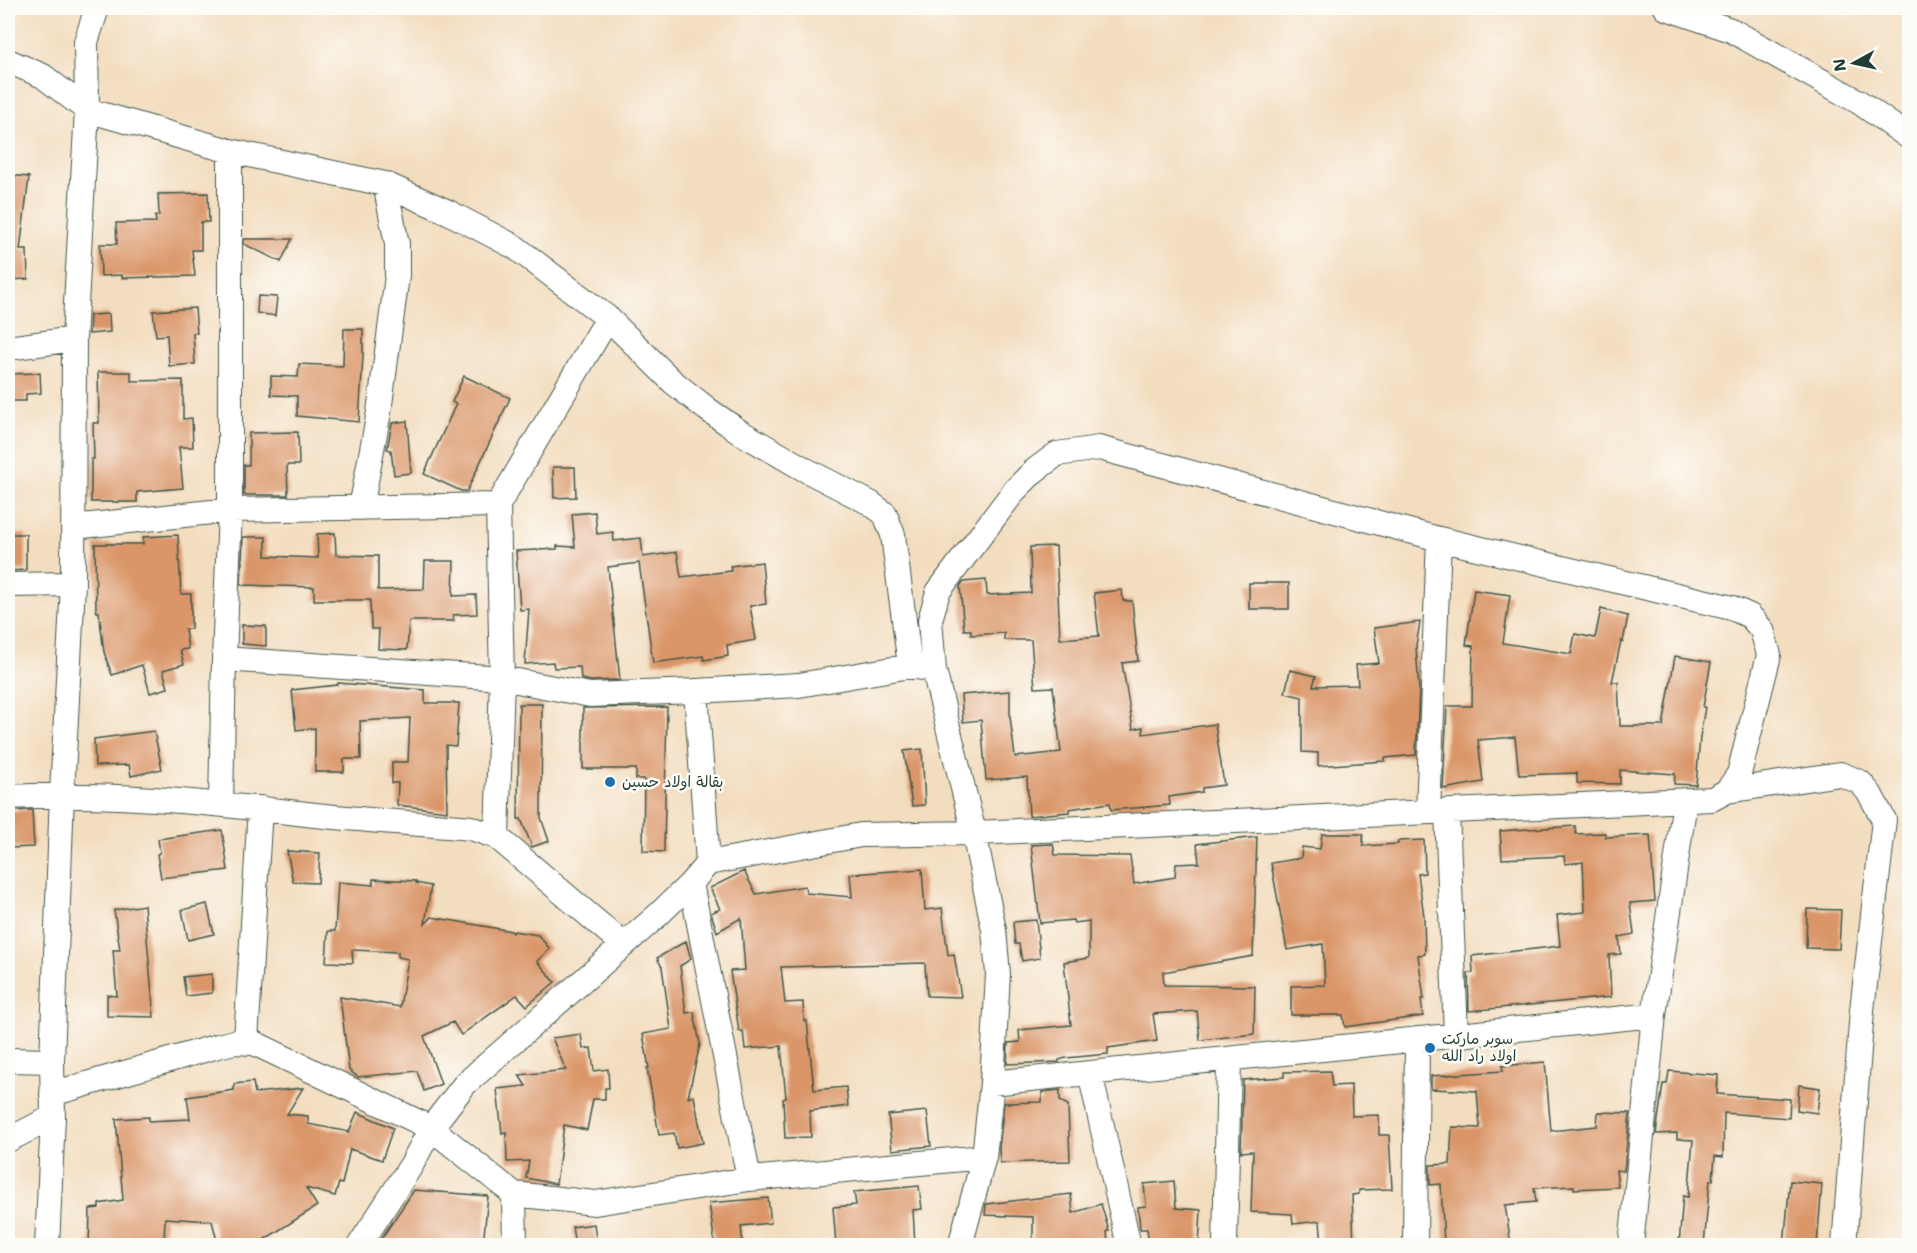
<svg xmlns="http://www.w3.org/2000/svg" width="1917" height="1253" font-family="'Shantell Sans','Playpen Sans Arabic',sans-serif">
  <rect width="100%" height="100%" fill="#fdfcf7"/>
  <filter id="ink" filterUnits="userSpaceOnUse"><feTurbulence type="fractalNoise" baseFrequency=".0167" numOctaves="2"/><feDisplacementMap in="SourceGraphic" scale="12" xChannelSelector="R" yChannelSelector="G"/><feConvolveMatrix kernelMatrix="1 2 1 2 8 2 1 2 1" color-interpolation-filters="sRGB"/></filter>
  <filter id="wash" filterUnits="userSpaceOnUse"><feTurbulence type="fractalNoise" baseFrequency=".008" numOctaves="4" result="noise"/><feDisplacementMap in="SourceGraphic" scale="24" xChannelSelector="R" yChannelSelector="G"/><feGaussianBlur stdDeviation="1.35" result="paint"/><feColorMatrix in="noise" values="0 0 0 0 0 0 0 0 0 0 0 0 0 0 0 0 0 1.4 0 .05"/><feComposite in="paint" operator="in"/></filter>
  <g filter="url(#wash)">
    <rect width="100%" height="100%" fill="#f3ddbf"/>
    <g id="blocks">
      <path fill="#da9669" d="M8,175L29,177L20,250H27L28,279L8,280Z
        M208,193L209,222H201V250H192L195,276L122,278V275L101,276L100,244H117L116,223L156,222L155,216L159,215L158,194Z
        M244,239H292L281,262L244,244Z
        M258,296L277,297L275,316L257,313Z
        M195,308L197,333H193L195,364L169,366L167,335L156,336L153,311Z
        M109,314L110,332L89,334L90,315Z
        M344,329H363V356L359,422L297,416V396L271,395V376L298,377L299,364L343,366Z
        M98,372H131V381L183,380V419L192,418L193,447H179L183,488L137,492V502H91V459H94L93,423H99Z
        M40,373L41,393L26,394V401H8V374Z
        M464,376L510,398L467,491H461L424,474L456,404L452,402Z
        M407,421L411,473L394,475L391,450L387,449L392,423Z
        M298,432L299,465H287L288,495H244V465H249V433Z
        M553,467H575L576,497L554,498Z
        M595,512L597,534L613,532L614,541L641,538L643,557L677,552L681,577L731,571L730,566L762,562L766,604L750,606L756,640L727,645L728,656L704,660L703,656L653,663L639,563L608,567L620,680L591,681L581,679L580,667L554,668L553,662L525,664L529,609L520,610L516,551L557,549V546L575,547L572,514Z
        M335,533L336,555L378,556V590L424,589L425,561H454L453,596L476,595L477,614L453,615L454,621H409L407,650L378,649L379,629H371L370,600H314V587L241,585L243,537H266V556L318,558L317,534Z
        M8,534H26V570L8,571Z
        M178,535L181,594H191V629H185L188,649L180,650L184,664L163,670L168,688L150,693L142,665L112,675L104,652L99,612H96L95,544H143V537Z
        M1056,546L1060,639L1099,636L1094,593L1122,590L1123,601H1132L1138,661L1122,663L1133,729L1143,727V734L1215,724L1224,785L1202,788V792L1169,797L1170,805L1111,810L1110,803L1069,809V812L1029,816L1027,777L986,780L981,720L963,722L961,695L1010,691V717L1015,757L1061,752L1053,687L1035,688L1031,640H1004V633L971,635V630H964L960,586L963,582L986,580L987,595L1031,593L1030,547Z
        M1249,583H1289V609H1249Z
        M1474,590L1510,595L1503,643L1571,654L1575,634L1595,638L1601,609L1628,616L1623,642L1621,641L1612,682H1618L1620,726H1663L1675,656L1711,662L1703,707H1705L1700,737L1696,785L1674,784L1675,774L1620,770V784L1577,783V773L1519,775L1515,737L1478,740L1483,782L1443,789L1447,706H1472L1473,646L1466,645Z
        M1420,622L1416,646L1419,690L1416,755L1385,758V761L1318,766V753L1302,752V697L1285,693L1290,670L1316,676L1313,686L1358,685L1356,665L1379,663L1374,628Z
        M242,625L266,626V646L242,644Z
        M338,683L425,690V703H459L456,746L446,745L447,811L397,805L398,783H392V762H408L410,718L360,721L361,759H344V772H315V728L296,730L292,690L337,685Z
        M519,704H542L541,818L549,841L532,847L521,819H518Z
        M667,707L664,852L643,851L644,779H636V769H583V708Z
        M154,731L162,769L131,776L129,765L95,766L94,739Z
        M922,749L925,805L912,806L904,751Z
        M32,810L34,847L8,848V811Z
        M1575,826L1576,834L1605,833V837L1650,835L1655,901L1630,903L1634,934L1619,937L1621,954L1609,955L1611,997L1469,1011L1468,973H1473L1472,956L1560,946L1557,915L1585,912L1583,862L1565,864L1564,856L1502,859L1500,831Z
        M222,830L228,870L161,878L157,854L160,853L158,839Z
        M1322,834H1363V846L1398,844V841L1424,840L1425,873L1418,874L1424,916L1425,954L1418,955L1424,999H1421L1423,1016L1345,1027L1343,1015H1291V986L1325,985L1323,944L1287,950L1271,863L1301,858L1302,847L1320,849Z
        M1257,837L1253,956L1163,972L1164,985L1255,986L1254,1034L1200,1040L1197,1011L1153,1014L1157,1041L1108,1048V1054L1066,1058L1059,1060V1062L1007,1064L1008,1043L1020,1042L1019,1030L1071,1025L1064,962L1089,958V921L1074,923L1073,920L1040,923L1031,845L1053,844L1055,855L1130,856L1134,884L1175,877L1176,864L1199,863L1197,844Z
        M287,851L320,853L318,883L293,882Z
        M922,869L925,910L942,908L948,955L954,954L961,997L927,996L925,963L781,967L785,1003L803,1002L804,1021H807L814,1090L846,1087L848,1106L810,1111L811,1137L785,1138L783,1099L786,1098L781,1046L745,1049L743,1031H739L730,971L745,970L741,918L717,932L711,913L720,909L710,888L744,871L756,894L805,886L806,893L852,897L850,874Z
        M373,879L416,881V883L431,886L425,924L432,917L511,931L513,933L514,931L538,935L550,949L537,961L555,982L527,1006L517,995L461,1035L453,1022L424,1036L441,1084L424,1091L417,1071L358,1077L349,1070L340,997L400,1007L408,959L398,957V952L352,950L353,963L326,962L328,931H335L338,882L373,885Z
        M207,904L214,934L188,940L182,910Z
        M144,905L154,1017L107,1016V995L117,996L113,950H120L114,910Z
        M1807,909L1841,910L1839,949L1806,948Z
        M1036,920L1040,958L1022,961L1019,944H1015L1013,922Z
        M686,941L691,959L680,966L686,1013L694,1012L700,1044L688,1097L694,1096L703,1143L677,1148L674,1133L659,1135L647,1068H649L643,1034L671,1029L662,967L657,958Z
        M212,974V993L186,996L183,977Z
        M581,1034L583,1049L591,1048L594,1071L608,1069L609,1088H605V1099H593L587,1130L564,1125L556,1184L526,1178L529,1161L507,1162L506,1132L502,1133L497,1089L526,1086L519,1075L566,1070L552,1038Z
        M1545,1062L1551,1131L1597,1126L1598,1112L1630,1113L1624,1171L1616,1170L1618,1187L1574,1189V1186L1534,1188L1536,1202L1505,1205L1511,1245H1444L1441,1184L1430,1185V1165L1450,1164L1452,1127L1480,1128L1477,1091L1431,1089V1076L1503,1071L1502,1066Z
        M1330,1071L1332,1086L1351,1085L1352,1116L1379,1115V1135H1389L1392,1189L1359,1190V1194L1352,1195L1354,1245H1322L1320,1221L1293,1224L1292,1214L1251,1212L1253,1151L1241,1152L1243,1080L1284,1077V1072Z
        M1669,1071L1718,1075L1717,1094L1790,1099L1789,1118L1724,1113L1723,1157L1715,1156L1713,1180H1710L1704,1245H1679L1683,1196L1688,1197L1693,1140L1677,1139V1133L1656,1134L1663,1084H1667Z
        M253,1082L255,1093L303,1088L287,1114L308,1116V1124L349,1132L357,1112L393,1128L382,1160L350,1149L342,1184L339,1183L335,1196L306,1188L317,1206L256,1245H218L212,1221L165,1218L164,1245H89L90,1209L99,1208V1204L123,1200L116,1119L149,1117V1121L190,1119L187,1097L234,1090V1084Z
        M1799,1085L1820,1088L1817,1113L1797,1110Z
        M1060,1090V1101L1068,1105L1070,1161L1000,1163L999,1148L1004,1103L1042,1102V1092Z
        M927,1111L931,1146L892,1150L888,1115Z
        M1174,1181L1176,1208L1201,1210L1199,1245H1149L1147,1229H1140L1138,1207L1146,1206L1144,1184Z
        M1790,1181L1822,1184L1817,1245H1784Z
        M919,1186L922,1209L913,1210L915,1245H836L833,1207L856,1205L854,1192Z
        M414,1190L488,1196L483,1245H377Z
        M1071,1194L1073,1213L1101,1204L1109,1231H1107L1108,1245H1033V1217L985,1215L986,1204Z
        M768,1198L771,1223L741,1226L743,1245H715L709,1203Z
        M594,1224L597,1245H575L572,1227Z"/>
    </g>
  </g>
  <g filter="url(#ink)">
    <use href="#blocks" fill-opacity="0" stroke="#3f5549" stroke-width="1.5"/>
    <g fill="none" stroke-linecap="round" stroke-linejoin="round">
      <defs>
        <path id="minor" d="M1666,8L1731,30L1859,102L1910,138
          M8,61L43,76L87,110L230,151L385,184L448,212L515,247L608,318L673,382L707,409L740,432L804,469L870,503L885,514L893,535L910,666
          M8,348L74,339
          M361,508L379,412L397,276V244L385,184
          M73,527L230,510L498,505
          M8,585L73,584
          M224,659L502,678L590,695L696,691
          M934,670L930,620L938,592L952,573L1015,490L1034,471L1057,454L1099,448L1439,539L1732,608L1750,616L1762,630L1769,655L1739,774L1727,791L1712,799L974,833L994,930L998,974L992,1083L984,1157L960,1246
          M1727,791L1840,774L1860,782L1870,794L1884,820L1862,1010L1844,1246
          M8,797C105,792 202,802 298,813C356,820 413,823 471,828L497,837L624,945
          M221,804L224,659L230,510V151
          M1447,811L1456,1035
          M1428,812L1439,539
          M497,837L502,678L498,505L608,318
          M691,883L749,1179
          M246,1041L260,808
          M8,1060L52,1061
          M1090,1073L1129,1246
          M992,1083L1654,1015
          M52,1094L218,1046L234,1042L254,1043L431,1128L514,1194L595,1203L749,1179L984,1157
          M8,1140L53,1117
          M514,1194L515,1246
          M47,1246L53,1117L52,1061L62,794L73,584L74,339L87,110L86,42L97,8
          M359,1246L412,1164L431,1128L465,1084L658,915L691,883L708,863L861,835L974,833L934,670L910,666L799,685L696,691L708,863
          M1225,1246L1229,1059
          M1415,1246L1417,1039
          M1631,1246L1654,1015L1685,801"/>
      </defs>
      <use href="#minor" stroke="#3f5549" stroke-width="26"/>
      <use href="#minor" stroke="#fff" stroke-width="24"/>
    </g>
  </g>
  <g fill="#1f6fb2" stroke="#fdfcf7" stroke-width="2">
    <circle cx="610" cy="782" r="6"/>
    <circle cx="1430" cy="1048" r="6"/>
  </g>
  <g text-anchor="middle" stroke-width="5" stroke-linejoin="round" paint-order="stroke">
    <g font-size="15" fill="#1f3d34" stroke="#fdfcf7" text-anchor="start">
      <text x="622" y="787">بقالة اولاد حسين</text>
      <text x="1442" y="1044">سوبر ماركت<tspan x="1442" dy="17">اولاد راد الله</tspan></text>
    </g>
  </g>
  <rect width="1917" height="1253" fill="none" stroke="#fdfcf7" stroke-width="30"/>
  <g transform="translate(1854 63) rotate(262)" stroke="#fdfcf7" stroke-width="4.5" paint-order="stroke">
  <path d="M0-4.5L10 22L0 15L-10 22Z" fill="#1f3d34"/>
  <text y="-9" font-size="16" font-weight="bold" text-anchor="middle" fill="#1f3d34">N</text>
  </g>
</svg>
